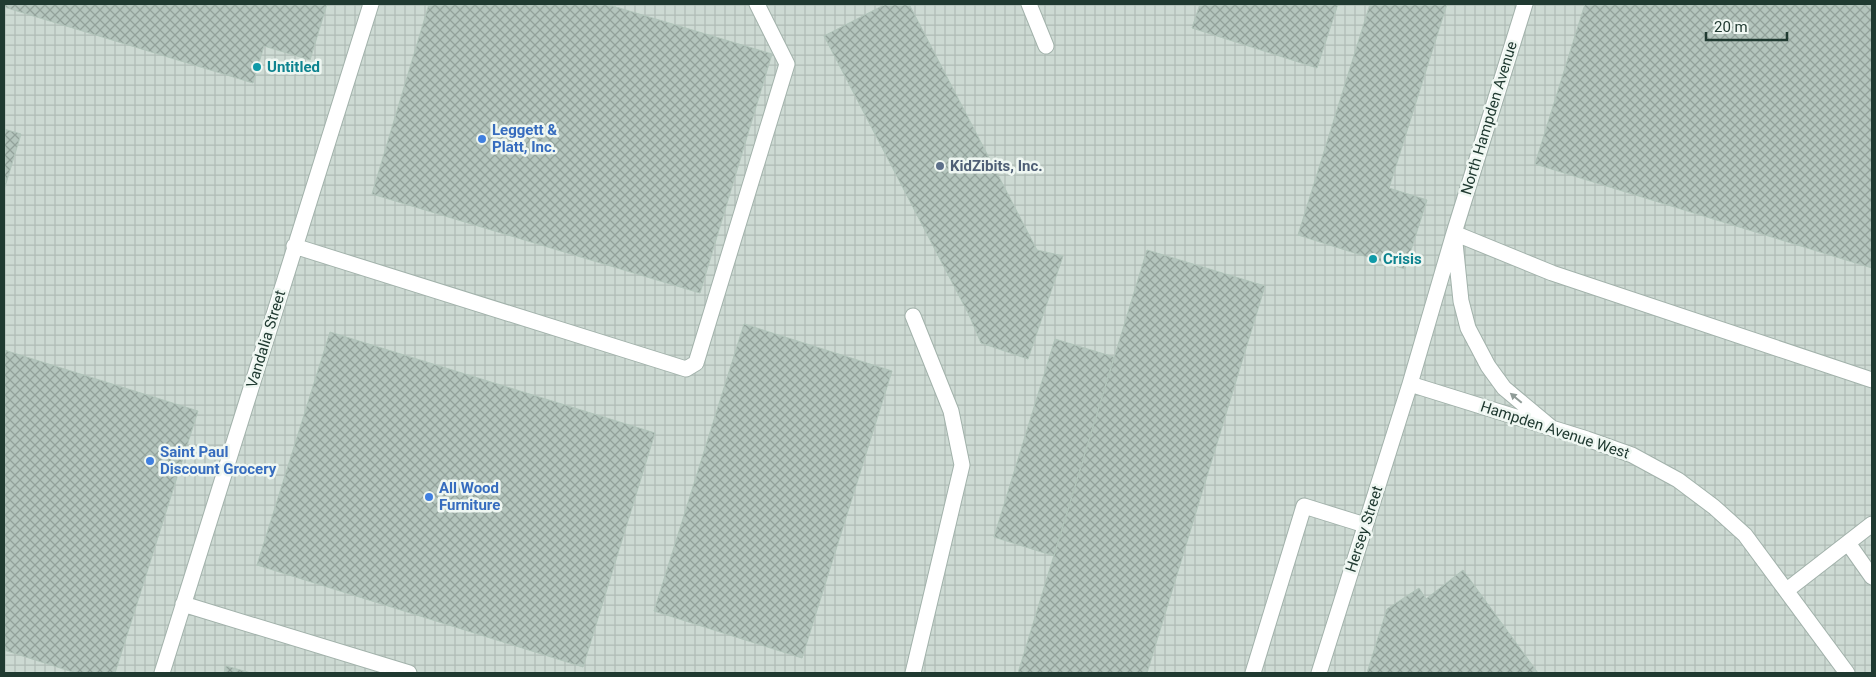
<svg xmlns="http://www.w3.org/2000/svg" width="1876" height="677" font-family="Roboto,sans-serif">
  <defs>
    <pattern id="industrial-grid" width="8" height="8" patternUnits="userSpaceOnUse" patternTransform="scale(1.25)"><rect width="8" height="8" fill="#cddad3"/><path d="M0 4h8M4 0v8" fill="none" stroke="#b0bcb6"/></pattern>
    <pattern id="building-cross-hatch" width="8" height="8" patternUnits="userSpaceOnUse" patternTransform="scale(1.25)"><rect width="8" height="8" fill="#b4c5bd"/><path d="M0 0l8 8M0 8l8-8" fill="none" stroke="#92a19a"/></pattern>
  </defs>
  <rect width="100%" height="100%" fill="#dfeae4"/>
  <path fill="url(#industrial-grid)" d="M4,4H1872V673H4Z"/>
  <path fill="url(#building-cross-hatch)" stroke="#b1c4ba" d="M4,4H327L310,60L264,46L253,83L4,7Z
    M429,4H606L772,54L700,293L372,194Z
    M886,4H909L1037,250L1063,256L1028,359L981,343L969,315L824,36Z
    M1200,4H1338L1317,68L1192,28Z
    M1370,4H1447L1389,188L1427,200L1405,269L1298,235Z
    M1585,4H1872V268L1535,164Z
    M4,129L21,134L4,190Z
    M1147,250L1265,286L1147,673H1018Z
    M744,324L892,371L802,658L654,611Z
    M330,332L655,433L583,667L257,565Z
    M1055,339L1114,357L1054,556L994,537Z
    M4,350L198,411L115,673H76L4,650Z
    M1463,570L1538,673H1367L1387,609L1419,588L1426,599Z
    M226,666L251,673H224Z"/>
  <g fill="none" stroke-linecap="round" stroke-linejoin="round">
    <defs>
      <path id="minor" d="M1029,4L1046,46
        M294,246L686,369L696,363L787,64L757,4
        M1410,384L1587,439L1632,455L1678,480L1714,507L1745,535L1847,673
        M1553,429L1504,388L1488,366L1468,328L1461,301L1454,233L1552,273L1872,380
        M1848,543L1872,577
        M1787,590L1872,524
        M183,604L409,673
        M162,673L371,4
        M913,673L962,465L951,411L913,316
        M1253,673L1304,506L1365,525
        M1319,673L1410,384L1454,233L1525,4"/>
    </defs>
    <use href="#minor" stroke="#a2b2ab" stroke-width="17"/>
    <use href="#minor" stroke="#fff" stroke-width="15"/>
  </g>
  <defs><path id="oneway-solid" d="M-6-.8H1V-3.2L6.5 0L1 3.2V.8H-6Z" transform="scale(1.25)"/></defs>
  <use fill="#909c98" href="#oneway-solid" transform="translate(1516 398) rotate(-140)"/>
  <g fill="#0f9aa8" stroke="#eff7f2" stroke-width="2">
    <circle cx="257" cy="67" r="5"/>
    <circle cx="1373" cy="259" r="5"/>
  </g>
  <g fill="#3f7fe0" stroke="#eff7f2" stroke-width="2">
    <circle cx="482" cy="139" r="5"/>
    <circle cx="150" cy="461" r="5"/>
    <circle cx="429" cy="497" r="5"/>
  </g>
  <circle fill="#5c6f8a" stroke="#eff7f2" stroke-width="2" cx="940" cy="166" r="5"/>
  <g text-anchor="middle" stroke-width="5" stroke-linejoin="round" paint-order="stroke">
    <g font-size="15" font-weight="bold" fill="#0d838f" stroke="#eff7f2" text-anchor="start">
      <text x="267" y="72">Untitled</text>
      <text x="1383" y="264">Crisis</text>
    </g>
    <g font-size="15" fill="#203a31" stroke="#eff7f2">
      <text transform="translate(1489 118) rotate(-73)" y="5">North Hampden Avenue</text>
      <text transform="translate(266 339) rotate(-73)" y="5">Vandalia Street</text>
      <text transform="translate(1555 430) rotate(18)" y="5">Hampden Avenue West</text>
      <text transform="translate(1364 529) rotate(-72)" y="5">Hersey Street</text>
    </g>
    <g font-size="15" font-weight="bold" fill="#366cbe" stroke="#eff7f2" text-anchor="start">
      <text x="492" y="135">Leggett &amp;<tspan x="492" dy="17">Platt, Inc.</tspan></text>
      <text x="160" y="457">Saint Paul<tspan x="160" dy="17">Discount Grocery</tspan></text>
      <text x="439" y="493">All Wood<tspan x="439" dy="17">Furniture</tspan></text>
    </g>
    <g font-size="15" font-weight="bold" fill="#4e5e75" stroke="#eff7f2" text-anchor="start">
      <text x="950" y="171">KidZibits, Inc.</text>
    </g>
  </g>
  <rect width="1876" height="677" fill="none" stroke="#203a31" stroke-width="10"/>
  <path d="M1706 32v8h81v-8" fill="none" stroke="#203a31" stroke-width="2.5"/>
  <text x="1714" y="32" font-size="15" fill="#203a31" stroke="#eff7f2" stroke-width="4" paint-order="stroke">20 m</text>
</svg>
